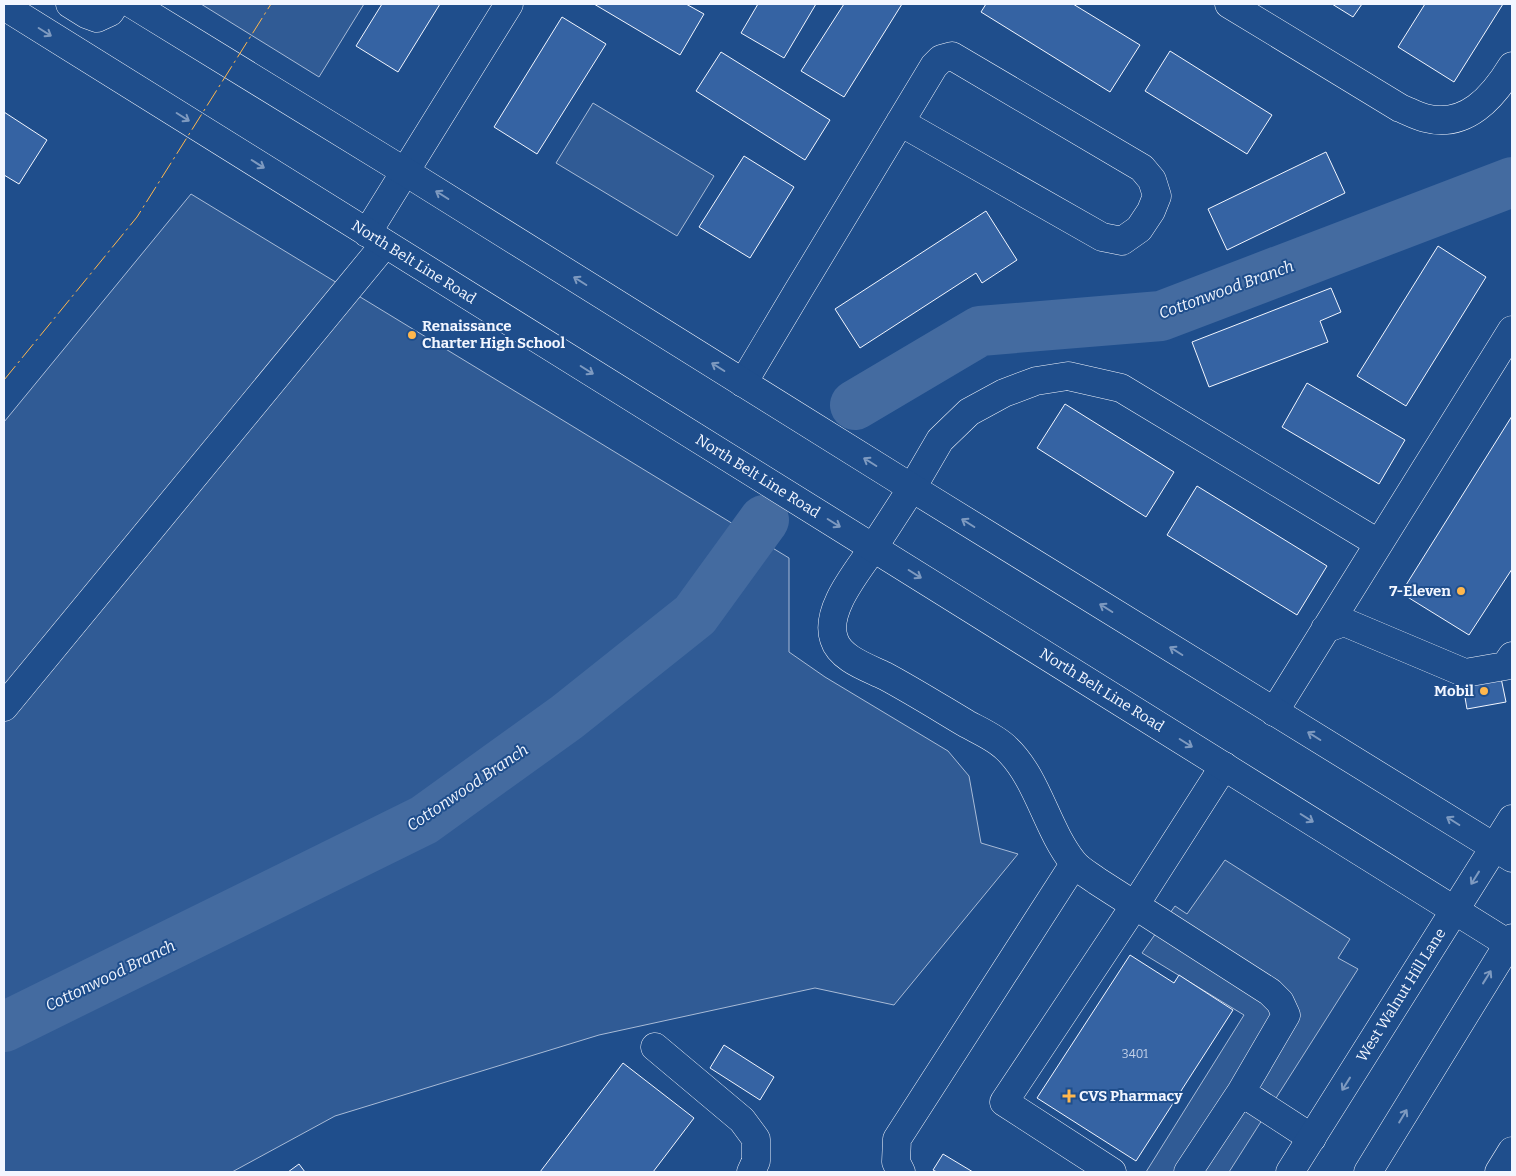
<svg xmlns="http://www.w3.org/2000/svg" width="1516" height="1176" font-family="Bitter,serif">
  <rect width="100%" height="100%" fill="#1f4e8c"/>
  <path fill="#305b95" stroke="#a8bbd7" d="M201,4H364L319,77Z
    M593,103L714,176L677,236L556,163Z
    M191,194L789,558V652L825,677L948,751L969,776L981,843L1018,854L894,1005L815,988L599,1035L335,1116L232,1172H4V422Z
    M1225,860L1350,939L1338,958L1358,969L1229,1172H1146L1244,1015L1142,953L1175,906L1187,914Z"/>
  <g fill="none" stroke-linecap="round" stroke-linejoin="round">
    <path stroke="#446ba0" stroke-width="50" d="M855,405L980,331L1161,316L1512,182
      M4,1027L424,820L567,717L695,615L764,520"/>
  </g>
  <path fill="#3563a3" stroke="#f2f6ff" d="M382,4H440L398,72L356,46Z
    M594,4H686L704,14L680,55Z
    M758,4H816L784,58L741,33Z
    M844,4H902L844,97L801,71Z
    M986,4H1073L1140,45L1110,92L981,12Z
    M1332,4H1362L1353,17Z
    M1425,4H1503L1454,82L1398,47Z
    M562,17L606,44L537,154L494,127Z
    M1170,51L1272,115L1247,154L1145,91Z
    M721,52L830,120L805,160L696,91Z
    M4,112L47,140L19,184L4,175Z
    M1326,152L1345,193L1227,250L1208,209Z
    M744,156L794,187L750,258L699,227Z
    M986,211L1017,260L982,283L976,273L860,348L835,309Z
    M1438,246L1486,277L1406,406L1357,376Z
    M1331,288L1341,312L1320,321L1328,342L1209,387L1192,342Z
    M1307,383L1405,440L1379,484L1282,427Z
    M1065,404L1174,472L1146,517L1037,448Z
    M1512,416V569L1469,635L1401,593Z
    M1197,486L1327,566L1297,615L1167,535Z
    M1500,673L1506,702L1467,709L1462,680Z
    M1130,955L1174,983L1179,975L1233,1010L1136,1161L1037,1098Z
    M724,1045L774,1077L760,1100L710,1068Z
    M623,1063L694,1118L653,1172H540Z
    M943,1154L973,1172H937L933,1170Z
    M299,1164L305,1172H288Z"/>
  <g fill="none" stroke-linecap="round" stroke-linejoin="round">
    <defs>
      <path id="minor" d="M1229,4L1400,108C1408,111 1417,116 1425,118C1466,129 1493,97 1512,66
        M367,233L509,4
        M743,383C806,277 870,172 934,66L941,59L952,56L1142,168L1152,180L1157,196L1151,211L1139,229L1122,241L1102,237L900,122
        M912,488L940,440L969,412L1004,393L1036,381L1068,376L1121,388L1378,543
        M873,548C858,571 824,610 834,639C840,659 869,668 885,676C913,691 940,708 967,724C980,731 996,738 1006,748C1038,778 1046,828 1073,862C1079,870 1089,875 1097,881L1270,992L1280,1002L1286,1015L1241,1092L1312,1138
        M1325,629L1344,622L1465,673L1505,666L1512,656
        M4,707L385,244
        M1274,712L1512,330
        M655,1047L742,1120L756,1139V1161L751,1172
        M901,1172L896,1162L897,1139L1074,864
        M1112,1172L1004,1102L1135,905L1224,766
        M1188,1172L1241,1092
        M1499,1172L1512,1151"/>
      <path id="major" d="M70,4L86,14L97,18L110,12L115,4
        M132,4L404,171L912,488L1512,858
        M4,6L1512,946
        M873,548L912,488
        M1290,1172L1512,819
        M1368,1172L1512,938"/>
    </defs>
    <use href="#minor" stroke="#f2f6ff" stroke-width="29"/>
    <use href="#major" stroke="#f2f6ff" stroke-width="29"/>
    <use href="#minor" stroke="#1f4e8c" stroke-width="28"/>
    <use href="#major" stroke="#1f4e8c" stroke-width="28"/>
    <path stroke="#ffb74d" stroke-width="1" stroke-dasharray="18 4 2.5 4" stroke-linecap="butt" d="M4,380L137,217L271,4"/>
  </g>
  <defs><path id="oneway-shaft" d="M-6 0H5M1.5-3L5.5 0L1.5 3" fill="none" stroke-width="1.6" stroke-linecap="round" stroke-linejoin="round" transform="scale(1.25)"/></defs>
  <g stroke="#7e9ac0">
    <use href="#oneway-shaft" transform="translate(45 32) rotate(32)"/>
    <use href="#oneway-shaft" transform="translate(183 117) rotate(32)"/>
    <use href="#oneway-shaft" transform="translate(258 164) rotate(32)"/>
    <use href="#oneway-shaft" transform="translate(442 195) rotate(-148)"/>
    <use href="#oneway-shaft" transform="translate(580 281) rotate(-148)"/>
    <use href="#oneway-shaft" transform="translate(718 367) rotate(-148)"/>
    <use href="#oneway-shaft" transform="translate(587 370) rotate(32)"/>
    <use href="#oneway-shaft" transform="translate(870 462) rotate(-148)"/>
    <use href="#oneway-shaft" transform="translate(834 523) rotate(32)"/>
    <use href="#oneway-shaft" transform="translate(968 523) rotate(-148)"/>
    <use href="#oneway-shaft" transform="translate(915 574) rotate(32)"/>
    <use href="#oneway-shaft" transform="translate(1106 608) rotate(-148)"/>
    <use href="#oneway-shaft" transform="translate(1176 651) rotate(-148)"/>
    <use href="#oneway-shaft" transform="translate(1314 736) rotate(-148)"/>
    <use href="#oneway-shaft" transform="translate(1186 743) rotate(32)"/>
    <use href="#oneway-shaft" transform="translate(1307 818) rotate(32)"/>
    <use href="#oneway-shaft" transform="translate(1453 821) rotate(-148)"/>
    <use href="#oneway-shaft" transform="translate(1475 878) rotate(122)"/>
    <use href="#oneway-shaft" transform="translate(1487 977) rotate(-58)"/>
    <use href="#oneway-shaft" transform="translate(1346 1084) rotate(122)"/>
    <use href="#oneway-shaft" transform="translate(1403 1116) rotate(-59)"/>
  </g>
  <g fill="#ffb74d" stroke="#1f4e8c" stroke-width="2">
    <circle cx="412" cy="335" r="5"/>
    <circle cx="1461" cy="591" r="5"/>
    <circle cx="1484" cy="691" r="5"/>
    <path d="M1066.5 1088.5h5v5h5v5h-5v5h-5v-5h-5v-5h5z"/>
  </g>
  <g text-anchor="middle" stroke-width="4" stroke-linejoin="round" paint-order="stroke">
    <g font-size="12" fill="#c3d1e8">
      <text x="1135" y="1058">3401</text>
    </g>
    <g font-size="15" fill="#f2f6ff" stroke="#1f4e8c">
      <text transform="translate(414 262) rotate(32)" y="5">North Belt Line Road</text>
      <text transform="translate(758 476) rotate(32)" y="5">North Belt Line Road</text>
      <text transform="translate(1102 690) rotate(32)" y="5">North Belt Line Road</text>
      <text transform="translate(1401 995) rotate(-58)" y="5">West Walnut Hill Lane</text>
    </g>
    <g font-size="15" font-weight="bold" fill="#f2f6ff" stroke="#1f4e8c" text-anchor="start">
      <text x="422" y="331">Renaissance<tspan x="422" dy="17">Charter High School</tspan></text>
      <text x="1451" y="596" text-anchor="end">7-Eleven</text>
      <text x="1474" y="696" text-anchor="end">Mobil</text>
      <text x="1079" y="1101">CVS Pharmacy</text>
    </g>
    <g font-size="16" font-style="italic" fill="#f2f6ff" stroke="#1f4e8c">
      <text transform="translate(1226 289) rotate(-20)" y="6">Cottonwood Branch</text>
      <text transform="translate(467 787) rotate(-34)" y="6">Cottonwood Branch</text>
      <text transform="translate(110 975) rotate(-26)" y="6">Cottonwood Branch</text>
    </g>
  </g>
  <rect width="1516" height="1176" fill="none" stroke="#f2f6ff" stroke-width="10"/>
</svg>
